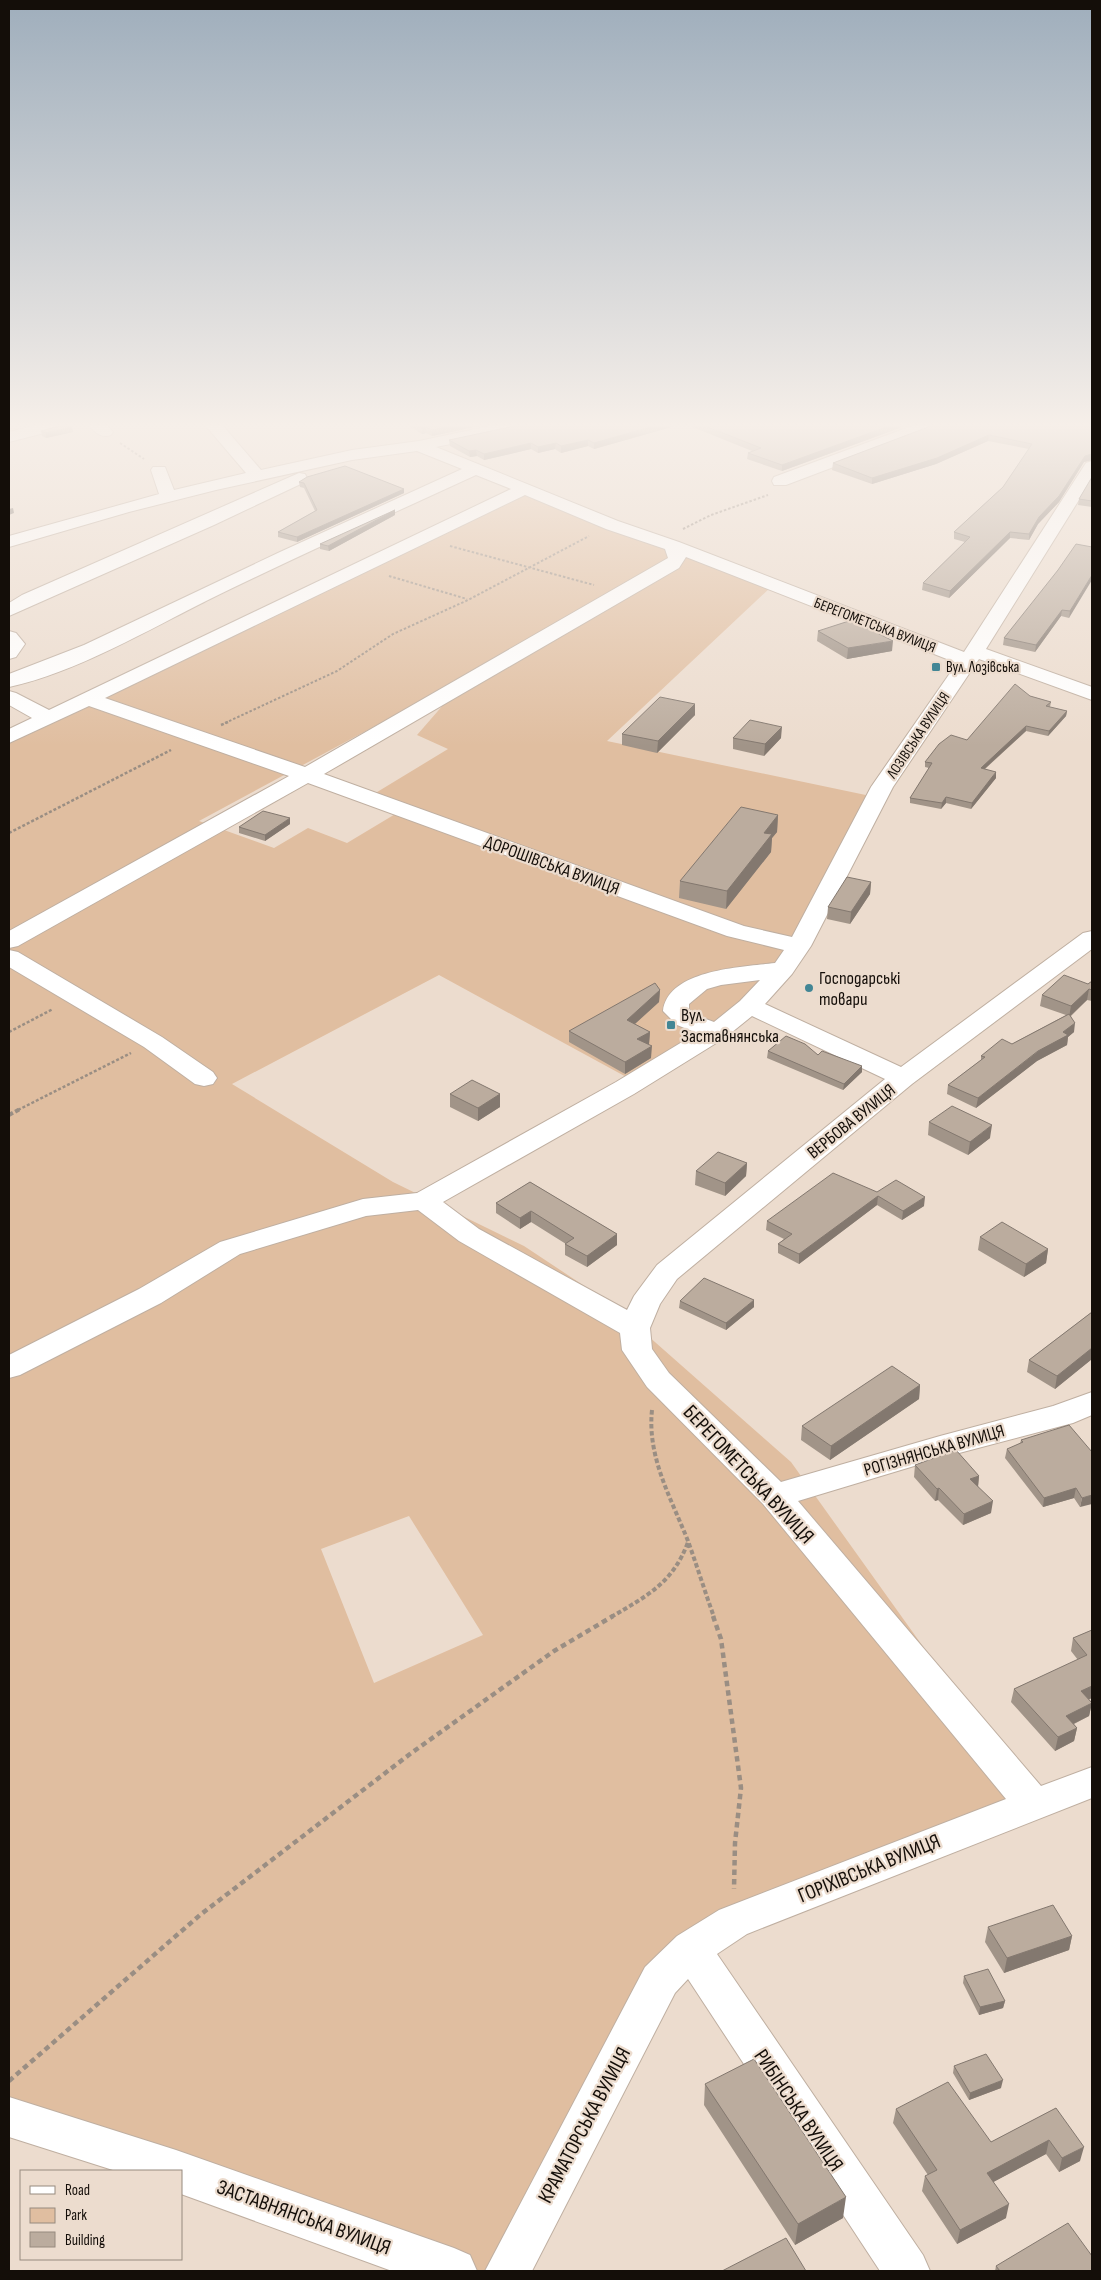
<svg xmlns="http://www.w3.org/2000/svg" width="1101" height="2280" font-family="'Sofia Sans Condensed',sans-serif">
  <rect width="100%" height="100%" fill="#ecdcce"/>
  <path fill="#e0bea0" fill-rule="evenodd" d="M526,490L771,587L607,741L880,798L762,1002L630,1079L439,975L232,1084L393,1182L524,1246L613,1305L791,1462L1035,1803L728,1930L668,1985L514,2271H442L181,2186V2171H136L9,2130V743ZM427,698L444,704L417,735L448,749L364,800L397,813L347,843L308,828L274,848L199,821ZM409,1516L483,1635L374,1683L321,1549Z"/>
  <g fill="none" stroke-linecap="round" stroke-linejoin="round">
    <defs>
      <path id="minor" d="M33,426H62L60,429L9,442V432Z
        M90,426H108L113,432L111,435C102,438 96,434 90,426Z
        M206,426H223L261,470L352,450L419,441L490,426H522L514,431L436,447L618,521L679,542L964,652L1084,466L1086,463L1092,461V479L986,649L1092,687V700L979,659L893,787L811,946L792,974L765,1004L901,1067L1083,933L1092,931V949L912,1084L677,1279L660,1304L650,1328L652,1349L669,1373L781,1482L940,1436L1053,1406L1092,1392V1415L1073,1423L944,1457L798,1501L1041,1786L1092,1767V1798L747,1934L717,1954L923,2255L930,2271H880L688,1979L675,1993L532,2271H485L645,1967L677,1936L719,1910L1006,1799L763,1504L647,1387L622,1350L620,1333L459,1241L418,1210L366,1216L240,1254L161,1303L20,1375L9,1378V1355L139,1289L220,1242L363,1199L417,1193L616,1082L697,1033L677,1025L663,1011C668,969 743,967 775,963L784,950L727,936L308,783L18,946L9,948V931L289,776L89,706L9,743V729L32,718L9,705V691L16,693L49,710L511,489L476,475C387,516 298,556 210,599C150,629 75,673 9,687V674L84,645L280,552L462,469L417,451L352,460L216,490L129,512L9,547V536L159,494L151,470L153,467H165L174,490L246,473ZM525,495L606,529L665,549L668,558L305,767L105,698ZM686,557L957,663L871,787L792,937L744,926L324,774L679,568ZM760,980L740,1001L714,1022L695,1015L689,1009V1004L707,989L721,985ZM752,1016L885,1079L657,1265L634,1296L627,1310L479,1229L443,1202L634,1094L726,1037Z
        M912,426H936L934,429L786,485H774L772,481L774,477Z
        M299,473L305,474L307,478L305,482L214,525L9,616V603L22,595Z
        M9,631L16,633L25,644L16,657L9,659Z
        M9,950L18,952L162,1037L213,1072L217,1078L213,1084L204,1086L195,1084L144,1047L9,967Z
        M9,2097L176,2150L454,2248L470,2255L477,2271H392L181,2194V2171H116L9,2137Z"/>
    </defs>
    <use href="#minor" stroke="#bfafa1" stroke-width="2"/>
    <path stroke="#9a8e83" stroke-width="2" stroke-dasharray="2.5 2" stroke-linecap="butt" d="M120,443L144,459
      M683,529L711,515L768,495
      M450,546L594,585
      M389,576L467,599
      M225,723L337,671L393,634L468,600L589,536"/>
    <path stroke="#9a8e83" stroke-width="2.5" stroke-dasharray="3 2" stroke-linecap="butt" d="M221,725L228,722
      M9,833L171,750
      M9,1032L53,1009
      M18,1110L131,1053"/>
    <path stroke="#9a8e83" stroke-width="4" stroke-dasharray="4.5 2.5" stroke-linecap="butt" d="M9,1115L20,1109
      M652,1410C647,1457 671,1498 688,1541C697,1566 705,1592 714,1617
      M611,1617C647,1596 673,1583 688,1542"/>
    <path stroke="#9a8e83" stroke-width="4.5" stroke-dasharray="5.5 4" stroke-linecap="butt" d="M713,1616L721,1639L741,1788L735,1843L734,1889
      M9,2081L200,1915L410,1754L554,1651L613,1616"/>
    <use href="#minor" fill="#fff" fill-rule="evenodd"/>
  </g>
  <path fill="#a19488" d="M409,426H479L432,436L426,433L422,434Z
    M515,426H675L594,449L588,446L561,453L555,449L538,453L531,449L484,460L477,456L470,457L450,446L449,440Z
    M690,426H905L782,471L747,459L748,453L752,451Z
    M931,426H1092V460L1084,462L1059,502L1038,524L1029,540L1010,538L949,598L922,590L923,583L965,542L954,539V532L1003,487L1029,449L988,441L936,464L872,484L832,470L833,463Z
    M41,431L73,432L46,438L42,436Z
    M1092,477V507L1078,505L1079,499Z
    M299,482L404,489V493L297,542L278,537V532L315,511L304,488L300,487Z
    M395,515L329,551L320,549V544Z
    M1092,547L1069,618L1061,616L1035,652L1003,645L1004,638Z
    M818,631L892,651L847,659L817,641Z
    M1030,696L1051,702L1050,707L1067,711L1066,716L1048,736L1026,731L985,769L996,778L971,809L946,803L941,809L910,803V798L929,768L925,767V762L967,740Z
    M695,704V715L657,753L622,745V734Z
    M733,738H781L764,756L733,749Z
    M778,815L777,832L772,838L771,852L726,909L679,898L680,881Z
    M290,824L265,841L239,833V827Z
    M871,882L870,894L850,924L827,919L828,907Z
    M1092,981V1001L1087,1000L1071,1016L1074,1032L1068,1037L1067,1045L1037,1061L976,1108L947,1094L948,1085L981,1060V1056L1012,1044L1066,1015L1040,1006L1042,995L1088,984Z
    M660,990L659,1002L635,1024L650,1032L649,1044H648L651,1058L625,1074L569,1042V1031Z
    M768,1051L818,1055L862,1072L843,1090L767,1058Z
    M450,1094H500V1107L478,1121L450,1107Z
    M929,1122L990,1138L968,1155L928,1135Z
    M747,1163L746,1176L725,1196L695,1185L696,1171Z
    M530,1182L617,1234V1245L587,1267L565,1255V1244H566L531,1222L520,1229L496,1213V1203Z
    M877,1192L924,1206L902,1220L877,1205L799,1264L778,1253V1244L784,1239L766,1230L767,1221Z
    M980,1237L1048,1249L1046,1263L1024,1277L978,1250Z
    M680,1301L754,1307L726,1330L679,1308Z
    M1092,1312V1359L1055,1389L1027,1372L1029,1360Z
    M920,1385L919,1399L830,1460L801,1440L802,1426Z
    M1021,1440L1092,1452L1080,1507L1074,1498L1043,1507L1005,1458L1007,1449L1020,1444Z
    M915,1465L979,1476L978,1486L991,1513L963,1525L938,1500L935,1501L914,1477Z
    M1092,1630V1698L1089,1699L1092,1703L1089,1716L1074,1724L1077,1728L1074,1741L1055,1751L1011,1702L1014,1689L1078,1660L1071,1651L1073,1638Z
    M988,1927L1072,1936L1069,1950L1004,1973L985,1942Z
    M964,1976L1005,2001L1003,2008L979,2015L963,1983Z
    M954,2066L1001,2088L969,2100L953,2073Z
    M705,2084L843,2218L795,2245L704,2105Z
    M1056,2108L1080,2161L1059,2172L1046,2154L993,2182L1006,2218L957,2244L922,2191L925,2176L928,2175L893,2123L896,2109L991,2142Z
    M996,2266L1092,2271H995Z"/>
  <path fill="#83786f" d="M451,426H479L432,436V430Z
    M654,426H675L594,449V443Z
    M889,426H905L782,471V465Z
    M72,427L73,432L46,438V433Z
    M426,427V433L422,434V428Z
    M989,435L988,441L936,464L872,484V478Z
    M588,440V446L561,453V446Z
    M531,443V449L484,460V454Z
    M556,443L555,449L538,453V447Z
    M476,450L477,456L470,457L469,451Z
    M1092,454V460L1084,462L1059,502L1038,524L1029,540V534L1039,517L1085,456Z
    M404,489V493L297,542V537Z
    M13,508L14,513L9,515V509Z
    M395,510V515L329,551L328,546Z
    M1010,532V538L949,598L950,591Z
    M1092,575V580L1069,618L1070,611Z
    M1062,610L1061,616L1035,652L1036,645Z
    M893,641L892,651L847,659L848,648Z
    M695,704V715L657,753L658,741Z
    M1067,711L1066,716L1048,736L1049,731Z
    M1026,726V731L980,773L981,768Z
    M782,727L781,738L764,756L765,744Z
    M996,772V778L971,809L972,803Z
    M946,797V803L941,809L942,803Z
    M778,815L777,832L772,838L771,852L726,909L727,891L764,833Z
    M290,818V824L265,841V835Z
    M871,882L870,894L850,924L851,912Z
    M1089,989L1087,1000L1069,1017L1071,1006Z
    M660,990L659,1002L627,1031V1020Z
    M1075,1023L1074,1032L1068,1037L1067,1045L1037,1061L976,1108L978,1098Z
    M650,1032L649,1044L637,1051V1039Z
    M652,1046L651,1058L625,1074V1062Z
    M862,1066V1072L843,1090L844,1084Z
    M500,1094V1107L478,1121V1108Z
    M992,1125L990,1138L968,1155L970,1142Z
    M747,1163L746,1176L725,1196V1183Z
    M878,1196L877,1205L799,1264V1254Z
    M925,1197L924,1206L902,1220L903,1211Z
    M531,1211V1222L520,1229V1218Z
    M617,1234V1245L587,1267V1256Z
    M1048,1249L1046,1263L1024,1277L1026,1264Z
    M754,1300V1307L726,1330V1323Z
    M1092,1348V1359L1055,1389L1057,1376Z
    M920,1385L919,1399L830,1460L831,1446Z
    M979,1476L978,1487L970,1479Z
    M939,1488L938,1500L935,1501L937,1489Z
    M1076,1488L1074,1498L1043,1507L1044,1498Z
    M1092,1495V1504L1080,1507L1082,1498Z
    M993,1501L991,1513L963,1525L964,1514Z
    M1092,1686V1698L1078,1704L1081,1691Z
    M1092,1703L1089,1716L1063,1729L1066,1716Z
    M1077,1728L1074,1741L1055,1751L1058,1737Z
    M1072,1936L1069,1950L1004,1973L1007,1958Z
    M1005,2001L1003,2008L979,2015L980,2007Z
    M1003,2080L1001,2088L969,2100L970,2093Z
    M1049,2140L1046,2154L984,2187L987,2173Z
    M1084,2147L1080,2161L1059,2172L1062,2158Z
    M846,2197L843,2218L795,2245L798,2224Z
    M1009,2204L1006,2218L957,2244L960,2230Z"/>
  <path fill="#bbac9e" stroke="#83786f" d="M59,426H72V427L46,433L41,431Z
    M419,426H451L432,430L426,427L422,428Z
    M515,426H654L594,443L588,440L561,446L556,443L538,447L531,443L484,454L476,450L469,451L449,440Z
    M705,426H889L782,465L748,453L761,448Z
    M931,426H1092V454L1085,456L1059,496L1039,517L1029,534L1010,532L950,591L923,583L970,537L954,532L1003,487L1032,444L989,435L937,458L872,478L833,463Z
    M345,466L404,489L297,537L278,532L317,510L304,483L299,482L307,477Z
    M1092,477V501L1079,499Z
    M395,510L328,546L320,544Z
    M1076,544L1092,547V575L1070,611L1062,610L1036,645L1004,638L1058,570Z
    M852,620L893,641L848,648L818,631Z
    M1015,684L1030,696L1051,702L1046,706L1067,711L1049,731L1026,726L981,768L996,772L972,803L946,797L942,803L910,798L932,763L925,762L939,744L951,735L967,740Z
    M660,697L695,704L658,741L622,734Z
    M750,720L782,727L765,744L733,738Z
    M741,807L778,815L764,833L772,834L727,891L680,881Z
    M263,811L290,818L265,835L239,827Z
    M847,877L871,882L851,912L828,907Z
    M1064,975L1088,984L1092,981V990L1089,989L1071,1006L1042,995Z
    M655,983L660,990L627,1020L650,1032L637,1039L652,1046L625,1062L569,1031Z
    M1069,1014L1075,1023L1063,1032L1068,1035L1038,1051L978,1098L948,1085L985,1057L981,1056L1002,1039L1012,1044Z
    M786,1036L805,1044L818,1055L822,1051L862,1066L844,1084L768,1051Z
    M472,1080L500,1094L478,1108L450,1094Z
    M952,1106L992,1125L970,1142L929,1122Z
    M718,1152L747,1163L725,1183L696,1171Z
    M833,1173L877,1192L896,1180L925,1197L903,1211L878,1196L799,1254L778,1244L792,1234L767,1221Z
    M530,1182L617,1234L587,1256L565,1244L574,1238L531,1211L520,1218L496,1203Z
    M1002,1222L1048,1249L1026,1264L980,1237Z
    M704,1278L754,1300L726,1323L680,1301Z
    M1092,1312V1348L1057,1376L1029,1360Z
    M892,1366L920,1385L831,1446L802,1426Z
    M1069,1425L1092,1452V1495L1082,1498L1076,1488L1044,1498L1007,1449L1023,1442L1021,1440Z
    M956,1450L979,1476L970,1479L993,1501L964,1514L939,1488L937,1489L915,1465Z
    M1092,1630V1686L1081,1691L1092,1703L1066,1716L1077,1728L1058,1737L1014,1689L1087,1655L1073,1638Z
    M1053,1905L1072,1936L1007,1958L988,1927Z
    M988,1969L1005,2001L980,2007L964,1976Z
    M986,2054L1003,2080L970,2093L954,2066Z
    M754,2059L846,2197L798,2224L705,2084Z
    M948,2082L991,2142L1056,2108L1084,2147L1062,2158L1049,2140L987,2173L1009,2204L960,2230L925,2176L937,2170L896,2109Z
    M1068,2223L1092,2256V2271H1000L996,2266Z
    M786,2238L806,2271H722Z"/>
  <linearGradient id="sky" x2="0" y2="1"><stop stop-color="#9faebc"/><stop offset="0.57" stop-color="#f6efe9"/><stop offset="1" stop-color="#f6efe9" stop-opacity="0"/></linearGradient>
  <rect width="1101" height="746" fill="url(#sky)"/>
  <g fill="#428695" stroke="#ecdcce" stroke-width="2">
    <rect x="931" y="662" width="10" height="10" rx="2.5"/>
    <circle cx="809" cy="988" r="5"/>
    <rect x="666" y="1020" width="10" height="10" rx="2.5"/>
  </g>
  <g text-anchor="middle" stroke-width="4.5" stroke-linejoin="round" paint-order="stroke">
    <g font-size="15" fill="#140e09" stroke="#ecdcce">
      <text transform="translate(875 625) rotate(21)" y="5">БЕРЕГОМЕТСЬКА ВУЛИЦЯ</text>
      <text transform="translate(918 735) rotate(-56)" y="5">ЛОЗІВСЬКА ВУЛИЦЯ</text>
    </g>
    <g font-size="15" fill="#140e09" stroke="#ecdcce" text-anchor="start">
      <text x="946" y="672">Вул. Лозівська</text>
    </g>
    <g font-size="18" fill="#140e09" stroke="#ecdcce">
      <text transform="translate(552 865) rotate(20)" y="6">ДОРОШІВСЬКА ВУЛИЦЯ</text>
      <text transform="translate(851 1121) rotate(-39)" y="6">ВЕРБОВА ВУЛИЦЯ</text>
      <text transform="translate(934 1450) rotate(-16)" y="6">РОГІЗНЯНСЬКА ВУЛИЦЯ</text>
    </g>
    <g font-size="18" fill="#140e09" stroke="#ecdcce" text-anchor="start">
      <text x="819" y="984">Господарські<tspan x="819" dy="21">товари</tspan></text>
      <text x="681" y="1021">Вул.<tspan x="681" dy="21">Заставнянська</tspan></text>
    </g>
    <g font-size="21" fill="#140e09" stroke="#ecdcce">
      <text transform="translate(749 1474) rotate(47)" y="7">БЕРЕГОМЕТСЬКА ВУЛИЦЯ</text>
      <text transform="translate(869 1868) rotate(-22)" y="7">ГОРІХІВСЬКА ВУЛИЦЯ</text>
      <text transform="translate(799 2110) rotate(56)" y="7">РИБІНСЬКА ВУЛИЦЯ</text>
      <text transform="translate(584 2125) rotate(-62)" y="7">КРАМАТОРСЬКА ВУЛИЦЯ</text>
      <text transform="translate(304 2217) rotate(20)" y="7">ЗАСТАВНЯНСЬКА ВУЛИЦЯ</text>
    </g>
  </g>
  <rect width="1101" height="2280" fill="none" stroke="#140e09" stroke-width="20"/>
  <rect x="20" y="2170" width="162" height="90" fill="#ecdcce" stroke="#968a7f"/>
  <rect x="30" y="2186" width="25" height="8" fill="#ffffff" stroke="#968a7f"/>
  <text x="65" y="2195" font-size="15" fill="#140e09">Road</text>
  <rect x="30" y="2208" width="25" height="15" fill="#e0bea0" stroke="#968a7f"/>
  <text x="65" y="2220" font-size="15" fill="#140e09">Park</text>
  <rect x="30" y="2232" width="25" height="15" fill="#bbac9e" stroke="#968a7f"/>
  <text x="65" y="2245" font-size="15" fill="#140e09">Building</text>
</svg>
